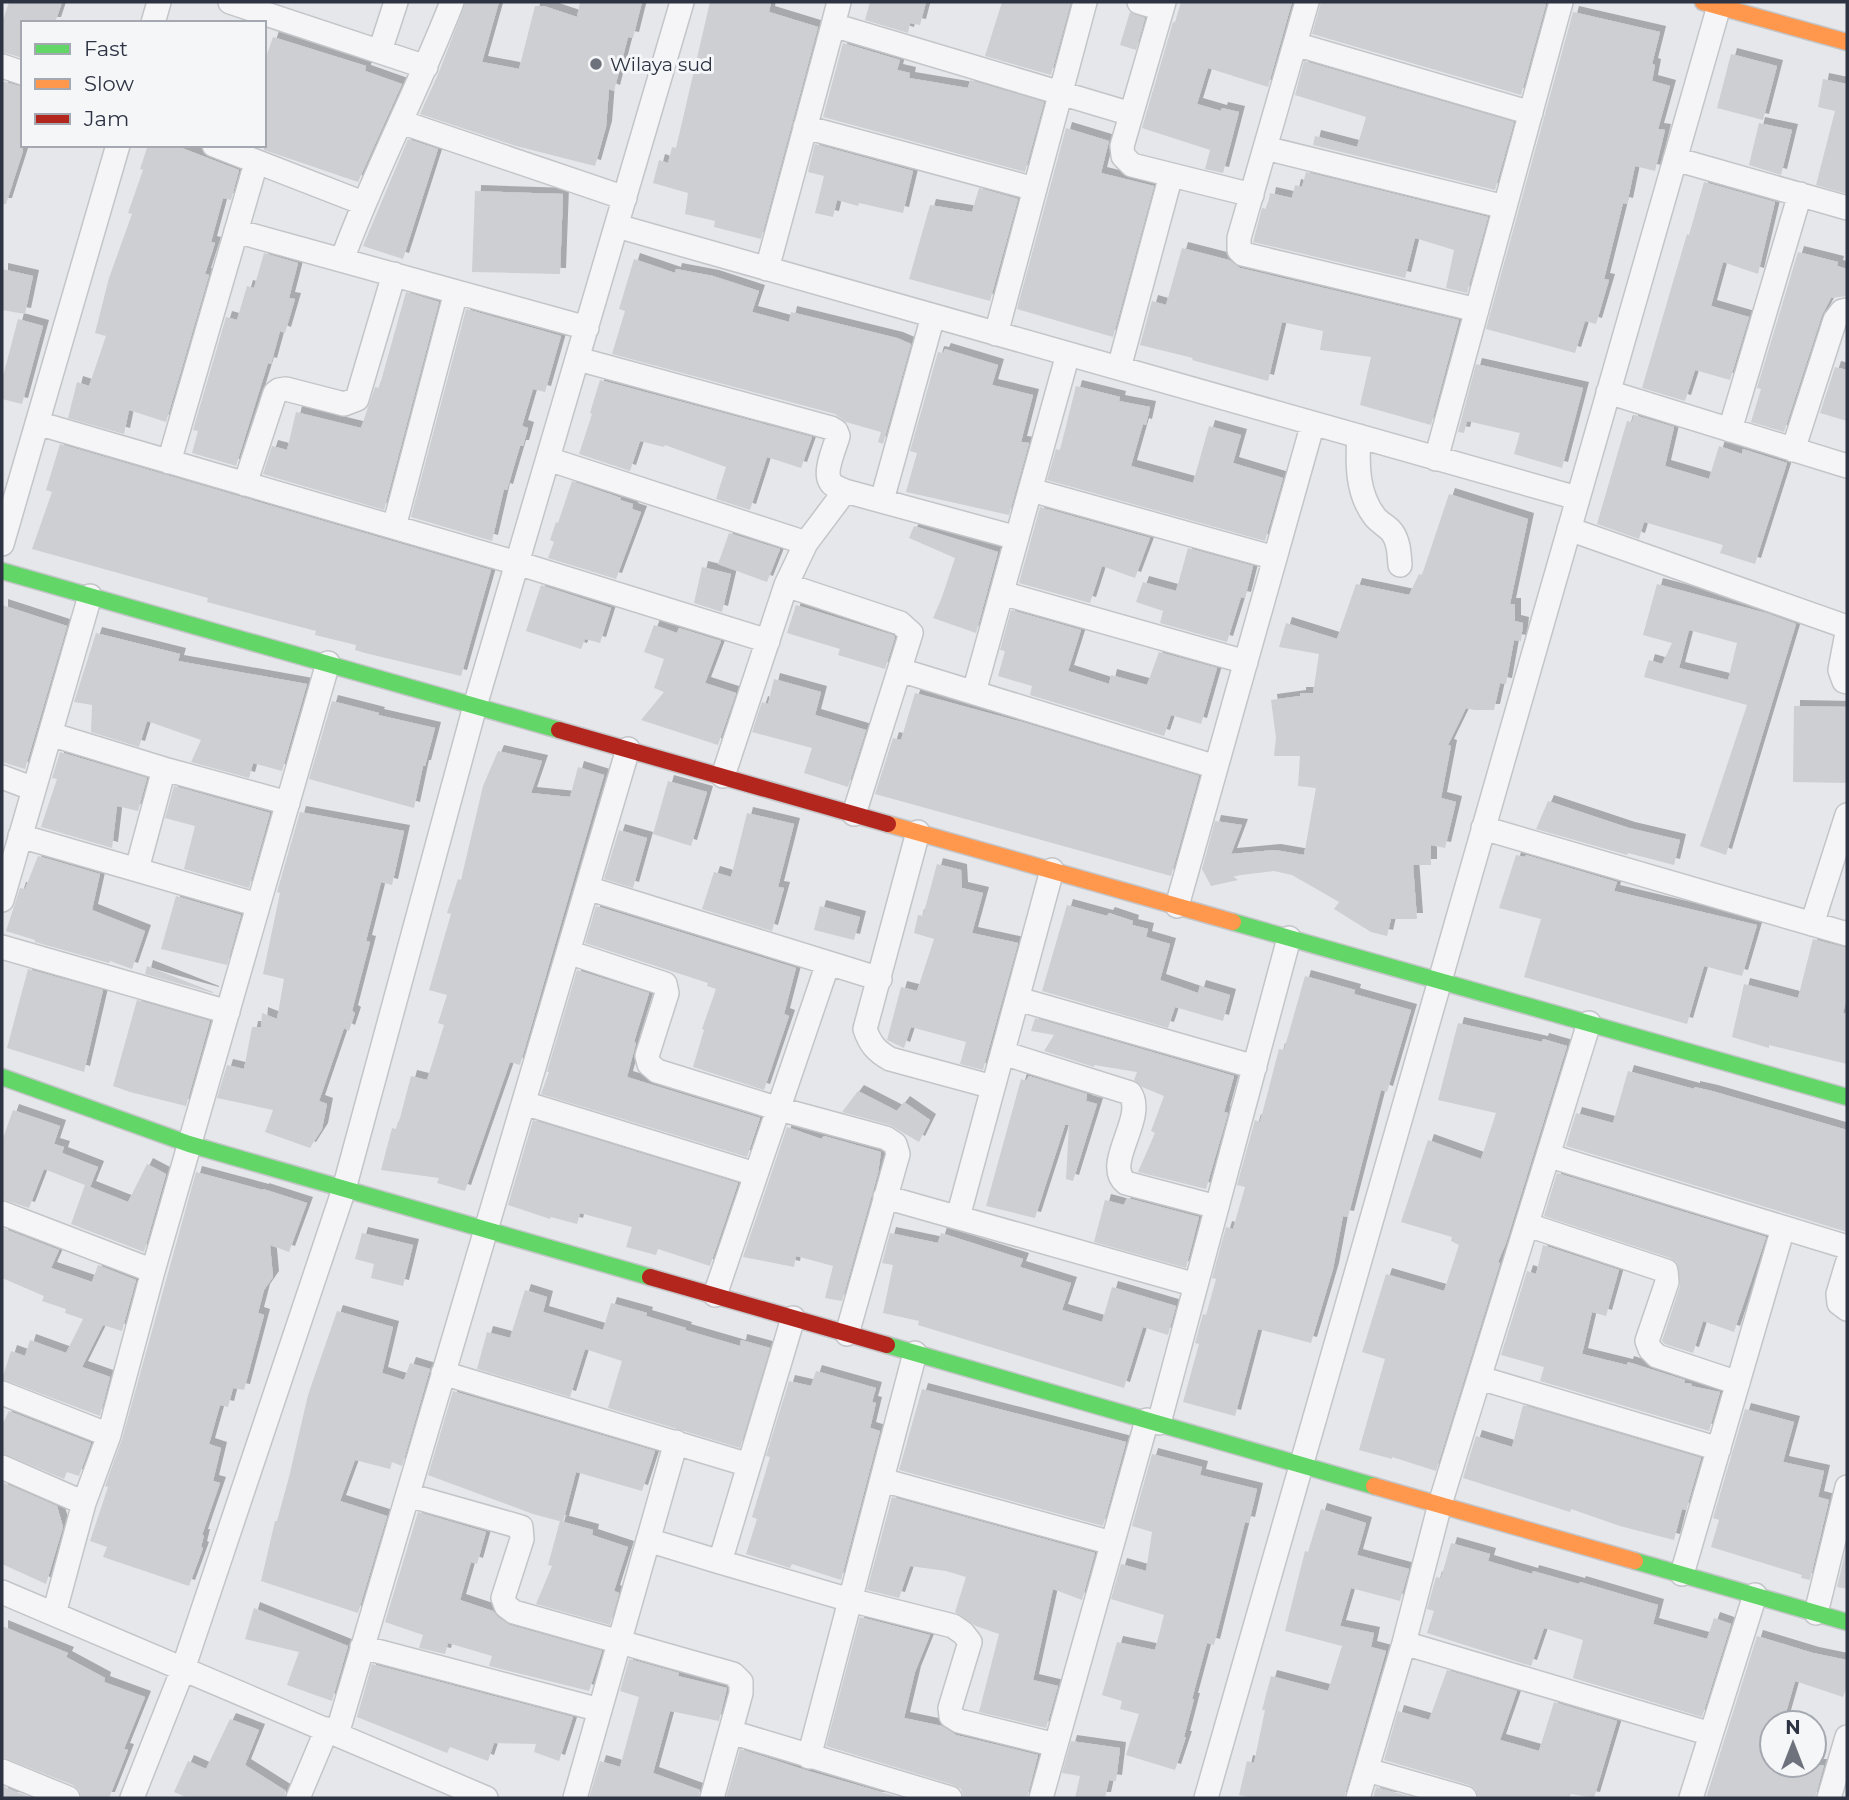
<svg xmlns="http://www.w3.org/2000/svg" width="1849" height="1800" font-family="Montserrat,sans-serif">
  <defs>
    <filter id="shadow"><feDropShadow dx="6" dy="-6" stdDeviation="0" flood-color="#0004"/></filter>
  </defs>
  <rect width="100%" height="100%" fill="#e5e7ea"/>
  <path fill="#cecfd2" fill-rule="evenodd" filter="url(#shadow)" d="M9,2H62L55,23H23V58L2,52V23Z
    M466,2H499L482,62L519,69L535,6H544L577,17L580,2H642L633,38L628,37L614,91L609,89L606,127L595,166L516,146L420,114L439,72Z
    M710,2H771L769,12L818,27L761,239L714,227L715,221L685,214L688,193L653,183L659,160L668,163L672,147L676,148Z
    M870,2H926L920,25L910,23L908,33L865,20Z
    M1002,2H1071L1051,75L985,56Z
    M1181,2H1292L1268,87L1208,68L1197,104L1221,111L1222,108L1239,112L1223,173L1205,169L1210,150L1142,128L1173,22H1175Z
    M1321,2H1537L1546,4L1521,95L1312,34Z
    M1130,12L1145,18L1136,50L1120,45Z
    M1573,12L1660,32L1652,64L1655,65L1652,81L1670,86L1658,129L1665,130L1655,171L1635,166L1627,204L1623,203L1604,279L1609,280L1596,324L1585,321L1575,353L1486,329Z
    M273,37L366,66L365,71L402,84L358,182L264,150V63Z
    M843,43L900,60L897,70L910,73L909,78L968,88L970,80L1044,102L1025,172L823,117Z
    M1731,54L1777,66L1763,120L1717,108Z
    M1304,61L1514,122L1495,190L1313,145L1315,136L1357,147L1366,117L1295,95Z
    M1823,79L1847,84V194L1816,185L1835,111L1818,107Z
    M2,81L23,87V151L6,204H2Z
    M1759,123L1792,130L1781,175L1749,165Z
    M1066,128L1109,141L1101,173L1154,186L1113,337L1017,309Z
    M408,139L438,149L403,259L363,246Z
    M815,144L913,171L903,213L859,203L858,206L837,200L833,217L815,213L824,176L808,172Z
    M148,145H174L239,170L231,200L223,198L211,242L215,243L205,274L209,275L166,422L129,410L124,434L68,418L77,382L89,386L106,336L95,333L109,278L132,214L128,213L143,170L140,169Z
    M1306,172L1488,217L1467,293L1446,288L1454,250L1415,238L1405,278L1253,242L1262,208L1267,209L1270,193L1292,198L1295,185L1302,187Z
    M1704,182L1775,202L1758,274L1723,262L1711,306L1749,317L1730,380L1695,370L1685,401L1642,388L1687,234L1689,235Z
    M979,188L1018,199L990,301L909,279L930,205L972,212Z
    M475,191L563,194L560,274L472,272Z
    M1182,248L1229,260L1240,268L1459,320L1431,425L1360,405L1371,357L1320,350L1323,331L1282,322L1268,381L1192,360L1193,358L1140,345L1152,301L1166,305Z
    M1798,252L1838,262L1837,266L1847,269V296L1831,298L1822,315L1784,432L1751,422L1761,389L1757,388Z
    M264,253L298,263L289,298L295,299L285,333L280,331L271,364L268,363L236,466L192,453L198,431L193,430L226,317L237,320L247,286L254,288Z
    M634,259L675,273L676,269L713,276L759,291L752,312L789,322L791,312L897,338L911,344L883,444L878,442L881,432L846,422L835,414L612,354L625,311L619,309Z
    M2,269L33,276L25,314L2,310Z
    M406,292L439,302L384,510L263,474L272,446L287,450L296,412L361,428L375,387L379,388Z
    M466,309L561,336L545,392L533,389L522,426L528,428L523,446H520L507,490L504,489L492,541L411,517Z
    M18,319L43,326L22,404L2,399V380Z
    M945,349L998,365L992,385L1033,395L1021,442L1029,443L1009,515L906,492L917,453L910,451L938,352L943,353Z
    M1476,364L1583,388L1562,468L1514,454L1520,433L1467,421L1464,433L1458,432Z
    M1835,367L1847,370V421L1820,413Z
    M600,380L812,437L801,468L767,457L750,510L716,499L726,467L665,445L664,447L640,441L630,471L579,454L592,414L590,413Z
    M1076,386L1120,397L1119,401L1150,407L1146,425L1143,424L1131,466L1193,483L1209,426L1241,435L1233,463L1283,478L1265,541L1047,480L1056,449L1060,450Z
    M1634,415L1674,427L1665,466L1709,479L1719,446L1742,454L1743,449L1787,463L1755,564L1720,553L1723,545L1644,522L1639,539L1597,524L1627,421L1632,422Z
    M60,444L491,570L461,676L365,653L355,650L356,645L315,635L316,631L207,602L208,598L32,549L52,492L46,490Z
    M572,481L621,498L620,500L633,504L632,509L641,512L616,579L548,558L554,542L550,540L556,522L558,523Z
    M1449,494L1528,519L1510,604H1515V621L1523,623L1521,641L1514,640L1506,684L1500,683L1494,710H1474L1466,708L1448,745L1451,746L1441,798L1456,802L1445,848L1431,845V865H1413L1417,919H1391L1387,936L1371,932L1334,909L1339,902L1292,875L1274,871L1233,876L1238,880L1211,886L1202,869L1215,821L1242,825L1231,854L1275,850L1304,855L1316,788L1298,786L1300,756H1274L1276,738L1271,700L1300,696V693H1313L1319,654L1279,647L1286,623L1337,639L1356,584L1409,595L1419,574L1422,575Z
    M1040,507L1150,538L1135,578L1102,566L1090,603L1019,583Z
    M914,526L998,552L976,633L933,618L942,597L955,558L909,538Z
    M729,533L780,549L767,582L718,564Z
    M1188,548L1253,566L1245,598L1241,597L1227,642L1160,623L1163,611L1136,602L1143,582L1176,591Z
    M702,567L731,574L722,612L694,603Z
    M1657,584L1766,613L1796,624L1726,855L1700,846L1747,705L1644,677L1649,660L1662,664L1672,643L1643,635ZM1689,630L1737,643L1728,680L1679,668Z
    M541,585L611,608L600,643L585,639L581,649L526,631Z
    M2,605L67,626L25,769L2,762Z
    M796,605L893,635L895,637L885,669L838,655L840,649L787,633Z
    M1011,610L1081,630L1068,671L1109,684L1111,675L1147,685L1159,652L1217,668L1201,724L1171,715L1164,736L1030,695L1032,686L998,676L1005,651L1000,650Z
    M654,625L677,633L679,628L721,641L705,683L736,693L718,745L641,720L664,692L654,688L664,659L644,652Z
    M96,633L180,654L178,661L307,684L282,771L253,763L249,778L191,762L201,740L147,721L139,747L91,732L92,705L74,702Z
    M774,679L821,692L815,715L866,730L848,787L804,773L812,748L752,732L762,702L768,704Z
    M915,693L1022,722L1199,776L1171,876L875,794L893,738L901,740Z
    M332,701L379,713L378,715L435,728L425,766H423L414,808L309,779Z
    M1794,706L1847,707V783L1793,782Z
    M498,751L542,761L531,793L570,797L578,767L604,775L520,1065L510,1062L465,1191L437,1183L439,1178L381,1170L392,1128L396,1129L400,1118L411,1076L427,1080L444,1025L438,1023L447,995L429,990L451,914L447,913L458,879L461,880L483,786Z
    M60,752L147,778L138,811L117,806L112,848L41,827L57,779L52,778Z
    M668,781L707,792L691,846L653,834Z
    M174,786L270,813L249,888L184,869L195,826L165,818Z
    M1548,801L1629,828L1680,840L1674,865L1628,853L1627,855L1536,829Z
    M300,812L404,831L392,885L381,882L366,941L370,942L352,1011L355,1013L349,1031L344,1028L319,1101L327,1104L322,1129L310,1148L265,1132L273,1110L217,1098L227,1065L244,1069L252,1027H261L262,1013L277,1019L284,979L263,974L280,893L277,892Z
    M747,813L794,824L778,887L784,888L772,931L702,909L714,872L731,877Z
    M619,830L647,838L633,888L604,879Z
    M1516,855L1525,857L1526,855L1617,882L1614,891L1757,925L1742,976L1704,966L1687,1024L1524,977L1541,919L1499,908Z
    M38,856L100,874L92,910L145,931L132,969L110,961L109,963L35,942V940L6,931L20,888L25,889Z
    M937,864L961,870L962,888L983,893L972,933L1018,943L983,1070L960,1064L966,1042L911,1027L904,1048L887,1040L901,987L917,991L934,939L914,933L918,915L923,916Z
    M176,896L241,915L227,965L161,949Z
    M1067,905L1107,916L1109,913L1133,921L1132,925L1148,929L1146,937L1170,944L1160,980L1198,993L1200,986L1230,995L1223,1021L1175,1007L1168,1028L1042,991Z
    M596,906L796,968L784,1014L789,1016L764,1090L693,1067L704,1030L702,1029L716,989L707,986L708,983L585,943Z
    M820,906L860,917L854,940L814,930Z
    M1813,939L1847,948V997L1843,1013L1847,1014V1064L1769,1045V1048L1732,1037L1744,984L1798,998Z
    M147,966L213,992V993L145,974Z
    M28,969L103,990L84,1072L7,1048Z
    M577,970L649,993L634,1042L636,1043L627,1077L760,1118L747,1157L541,1094L549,1072H547Z
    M1305,976L1355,990L1354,994L1411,1010L1387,1092L1381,1090L1348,1217L1343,1216L1333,1269L1311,1343L1258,1329L1235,1416L1183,1402L1199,1344L1195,1343L1203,1314L1206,1315L1216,1279L1212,1278L1226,1227L1233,1229L1245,1187L1237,1185L1255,1120L1260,1122L1279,1049L1284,1050Z
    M137,1000L210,1021L186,1106L130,1092L113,1086Z
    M1035,1018L1234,1076L1224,1112L1228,1113L1206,1189L1138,1172L1155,1133L1151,1131L1164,1096L1142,1087L1134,1080L1137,1072L1094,1065V1067L1044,1051L1054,1035L1031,1031Z
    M1458,1023L1542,1042L1543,1039L1567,1046L1506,1243L1498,1262L1500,1263L1436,1471L1392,1457V1459L1359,1450L1385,1359L1362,1352L1386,1274L1444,1291L1459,1245L1451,1241L1452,1237L1401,1222L1428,1140L1481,1159L1496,1113L1438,1100Z
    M1628,1071L1694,1089V1087L1712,1091L1847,1130V1232L1566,1146L1576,1113L1613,1123Z
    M1029,1076L1087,1094L1086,1101L1097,1104L1073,1181L1066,1179L1069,1125H1065L1035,1218L986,1206L1021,1079L1026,1081Z
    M858,1091L897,1111L904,1102L930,1120L919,1142L890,1125L842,1112Z
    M13,1110L60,1126L54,1144L64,1147L62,1153L98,1167L90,1187L128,1202L147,1164L166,1174L144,1252L71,1224L85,1185L44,1169L29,1208L2,1199V1141Z
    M533,1120L738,1183L710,1266L658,1249L656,1255L626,1247L632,1227L580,1213L577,1224L551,1217L550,1219L508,1205Z
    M787,1127L821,1139L824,1136L881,1152L878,1173L842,1301L825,1298L833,1266L796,1256L794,1267L743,1257Z
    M196,1172L263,1190V1189L307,1203L289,1252L270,1245L273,1277L264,1290L258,1313L264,1315L244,1390L233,1388L228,1407L220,1405L209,1444L221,1448L213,1481L220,1483L202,1535H204L201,1547L203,1548L189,1586L103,1557L107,1547L90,1541L108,1487L105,1486L122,1439Z
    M1557,1173L1766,1237L1734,1332L1703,1321L1693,1353L1665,1344L1662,1341L1680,1286L1677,1263L1670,1258L1544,1216Z
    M1127,1198L1199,1217L1186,1268L1094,1242L1105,1200L1124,1205Z
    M2,1228L59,1250L51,1268L92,1282L98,1265L136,1280L122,1331L103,1325L82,1367L110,1377L100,1416L2,1379L11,1351L25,1356L30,1340L66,1353L83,1319L65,1313L66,1309L42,1301L44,1296L2,1278Z
    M362,1233L413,1245L403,1286L371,1278L374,1264L355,1259Z
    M890,1233L938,1243L941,1233L1023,1259L1020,1267L1071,1283L1062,1310L1102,1322L1112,1287L1176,1306L1168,1335L1143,1327L1124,1388L918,1325L919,1321L883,1313L893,1265L882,1263Z
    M1543,1245L1619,1270L1606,1316L1592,1312L1582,1354L1627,1365L1628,1362L1685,1380L1684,1383L1692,1384L1691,1386L1720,1392L1709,1431L1540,1381L1544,1367L1501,1355L1527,1271L1536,1274Z
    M525,1290L547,1297L543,1312L603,1330L611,1303L647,1313L646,1316L686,1328L685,1330L740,1346L741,1340L770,1348L740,1448L608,1408L622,1361L585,1349L570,1397L477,1369L487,1332L510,1338Z
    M337,1311L393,1327L382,1373L404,1380L410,1363L430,1369L402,1466L392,1462L390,1469L355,1460L340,1501L387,1516L358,1613L261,1581L275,1521H277L289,1477L308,1395Z
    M816,1371L876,1388L872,1402L876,1403L870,1428L880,1431L841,1580L792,1564L790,1568L746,1554L757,1519L752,1517L770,1457L766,1456L789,1381L811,1386Z
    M922,1389L1126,1442L1103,1526L899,1470Z
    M453,1391L655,1451L642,1491L576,1472L563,1522L533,1514L428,1475Z
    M1523,1405L1701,1458L1686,1510L1682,1509L1674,1540L1620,1526L1571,1509L1570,1512L1463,1478L1476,1436L1512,1447Z
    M1745,1409L1794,1422L1783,1462L1824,1471L1818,1497L1829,1500L1810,1580L1801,1578L1802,1575L1711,1547L1719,1520L1713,1518Z
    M9,1411L91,1443L79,1476L67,1472L64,1479L2,1453V1425Z
    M1152,1454L1202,1467L1200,1475L1257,1489L1249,1523L1245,1522L1214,1645L1207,1643L1192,1699H1194L1184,1737H1186L1175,1770L1126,1755L1139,1714L1120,1709L1122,1701L1102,1695L1117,1642L1155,1650L1164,1615L1111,1599L1121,1564L1146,1571L1152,1532L1132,1526Z
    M2,1482L57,1506L63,1527L46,1584L2,1564Z
    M892,1497L1095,1553L1082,1600L1053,1589L1033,1680L1058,1686L1046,1728L979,1712L999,1634L976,1626L955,1612L966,1577L946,1571L910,1566L899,1598L867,1590Z
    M1321,1509L1366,1523L1357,1555L1409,1569L1400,1601L1351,1588L1340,1626L1374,1633L1371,1647L1386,1651L1344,1798H1253L1239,1795L1247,1761L1254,1763L1265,1710H1262L1271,1676L1328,1691L1342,1646L1285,1631L1305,1551L1308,1552Z
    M418,1512L486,1532L477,1564L471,1562L460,1600L493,1611L498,1617L510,1625L602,1651L589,1691L489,1666L492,1656L448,1643L445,1654L419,1648L423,1635L385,1622Z
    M560,1521L593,1530L592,1535L628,1547L614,1591L619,1593L610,1625L536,1604L552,1566L548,1565Z
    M1451,1543L1490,1554L1488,1561L1532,1574L1533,1571L1579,1584L1580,1582L1658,1605L1653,1624L1707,1639L1714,1618L1731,1624L1702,1717L1573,1678L1583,1640L1544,1628L1531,1666L1427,1633L1434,1611L1427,1609L1436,1577L1441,1578Z
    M1847,1545V1589L1837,1587Z
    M254,1608L348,1646L332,1701L287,1685L299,1652L245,1639Z
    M860,1617L930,1635L915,1672L904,1718L942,1726L956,1735L1038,1755L1027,1798H964L961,1789L954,1785L826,1746Z
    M2,1626L68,1653L66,1657L105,1678L104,1682L145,1697L124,1749L128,1750L109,1798H82L79,1790L73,1785L2,1757Z
    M1757,1636L1813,1653L1847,1660V1686L1843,1697L1795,1681L1783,1723H1772V1765H1824L1815,1798H1706Z
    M629,1659L679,1673L678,1676L727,1688L719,1721L670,1711L653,1773L700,1790L698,1798H589L600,1761L620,1767L639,1697L620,1691Z
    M372,1664L573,1717L559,1761L534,1752L536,1744L494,1743L488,1761L450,1747L447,1753L357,1717Z
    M1447,1670L1517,1691L1500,1740L1539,1751L1554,1702L1617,1721L1594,1798L1571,1794L1569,1798H1479L1475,1789L1469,1785L1384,1760L1398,1711L1429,1720Z
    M230,1719L259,1730L245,1765L286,1791L284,1798H188L174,1792L188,1761L206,1769Z
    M1071,1741L1120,1748L1116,1781L1109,1780L1105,1798H1075L1080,1776L1062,1773Z
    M740,1749L805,1770L902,1798H726Z
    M2,1786L32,1798H2Z
    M1376,1787L1415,1798H1373Z"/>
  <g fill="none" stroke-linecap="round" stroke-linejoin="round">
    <defs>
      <path id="street" d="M230,2L426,67
        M839,2L833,25L1131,114
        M1139,2L1162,9
        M1164,2L1122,146L1123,156L1132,165L1252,195
        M1307,2L1239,238V250L1243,254L1477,310
        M153,23L159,2
        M1295,44L1531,113
        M380,51L396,2
        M2,66L23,73
        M401,122L625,198
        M805,127L1035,189
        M214,145L363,203
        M1265,148L1505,207
        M1675,159L1847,208
        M617,226L1577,498
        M236,231L587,328
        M342,260C374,172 418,90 452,2
        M767,269L833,25
        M996,334L1085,2
        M578,359L831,428L836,431L838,436C835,447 824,471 830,481C832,486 840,489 845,491L1017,538
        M1119,368L1171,175
        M1608,392L1847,466
        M37,423L517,563L768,641
        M1730,430L1800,194
        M1359,436C1357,464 1357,494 1375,517C1380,523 1387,526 1392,532C1399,542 1399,553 1400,565
        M1793,450L1835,320L1842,311L1847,310
        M548,459L806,543
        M1436,459L1561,2
        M169,462L256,163
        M245,484L275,393L279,390L286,389L344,404L357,399L394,274
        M1031,490L1275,558
        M882,500L933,316
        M394,527L456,292
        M1569,529L1847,627
        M2,544L118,145
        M786,585L806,543L845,491
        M1002,593L1246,662
        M1847,633L1840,670L1844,681L1847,682
        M900,670L1216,767
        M974,692L1068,354
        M50,734L164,769L288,803
        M723,776L786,585L900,623L911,633L854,814
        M2,777L34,789
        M1483,828L1847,934
        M918,832L865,1029C870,1044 876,1051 890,1059L993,1087
        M20,836L258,905
        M137,869L164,769
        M587,888L880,979
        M2,900L90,596
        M1177,906L1313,423
        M1812,924L1847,815
        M2,947L228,1012
        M568,952L665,984L667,993L647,1056L649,1064L657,1071L779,1109L886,1138L895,1144L898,1154L847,1334
        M1018,999L1255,1067
        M1003,1053L1130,1093C1147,1118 1102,1164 1126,1183L1217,1207
        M524,1103L755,1174
        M1550,1156L1847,1247
        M885,1197L1196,1285
        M2,1213L153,1271
        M958,1217L1052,870
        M1528,1225L1666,1271L1667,1282L1647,1341L1650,1349L1657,1356L1738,1383
        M1847,1264L1838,1294L1839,1303L1847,1309
        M715,1295L828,963
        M443,1373L749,1465
        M1480,1378L1719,1449
        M2,1393L109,1435
        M1159,1423L1289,938
        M2,1467L84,1503
        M882,1480L1112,1543
        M408,1495L521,1527L522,1539L503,1598L506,1606L514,1612L733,1674L741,1682V1693L712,1798
        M648,1540L720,1562L793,1318
        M720,1562L850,1600L953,1626L963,1633L970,1642L950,1708L951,1716L959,1721L1056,1745
        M1682,1574L1783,1228
        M2,1592L486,1798
        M1816,1613L1847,1487
        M54,1614L84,1503L109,1435L153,1271L328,663
        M1404,1643L1711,1734
        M362,1647L600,1710
        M731,1732L950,1798
        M337,1734L628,749
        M809,1757L915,1353
        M1367,1770L1465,1798
        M2,1771L68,1798
        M132,1798L183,1669L344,1189L475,706L682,2
        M298,1798L327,1729
        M575,1798L676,1442
        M1041,1798L1147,1420
        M1206,1798L1719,6
        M1358,1798L1404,1643L1440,1504L1589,1023
        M1691,1798L1755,1595
        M1829,1798L1847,1737"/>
      <path id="fast" d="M2,571L559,730
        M1233,922L1847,1097
        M2,1077L189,1144L650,1277
        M887,1345L1374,1486
        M1635,1561L1847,1622"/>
      <path id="slow" d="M1703,2L1847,42
        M888,824L1233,922
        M1374,1486L1635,1561"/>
      <path id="jam" d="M559,730L888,824
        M650,1277L887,1345"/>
    </defs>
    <use href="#street" stroke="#c3c5c8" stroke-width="26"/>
    <use href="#fast" stroke="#c3c5c8" stroke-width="19"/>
    <use href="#slow" stroke="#c3c5c8" stroke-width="19"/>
    <use href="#jam" stroke="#c3c5c8" stroke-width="19"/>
    <use href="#street" stroke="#f5f5f7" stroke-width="23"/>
    <use href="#fast" stroke="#63d668" stroke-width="16"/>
    <use href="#slow" stroke="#ff974d" stroke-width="16"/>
    <use href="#jam" stroke="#b3261e" stroke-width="16"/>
  </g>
  <circle fill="#6d727d" stroke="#f4f6f8" stroke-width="2.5" cx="596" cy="64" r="7"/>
  <g text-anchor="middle" stroke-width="6" stroke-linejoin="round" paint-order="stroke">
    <g font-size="19" fill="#2d3343" stroke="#f4f6f8" text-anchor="start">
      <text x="610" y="71">Wilaya sud</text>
    </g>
  </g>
  <rect width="1849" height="1800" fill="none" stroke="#2d3343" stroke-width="7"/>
  <rect x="21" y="21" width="245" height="126" fill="#f4f6f8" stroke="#a4a8b0" stroke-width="2"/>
  <rect x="35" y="44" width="35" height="10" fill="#63d668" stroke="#a4a8b0" stroke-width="2"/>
  <text x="84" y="56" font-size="21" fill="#2d3343">Fast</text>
  <rect x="35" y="79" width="35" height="10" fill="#ff974d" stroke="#a4a8b0" stroke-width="2"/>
  <text x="84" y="91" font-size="21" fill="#2d3343">Slow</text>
  <rect x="35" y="114" width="35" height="10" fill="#b3261e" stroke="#a4a8b0" stroke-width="2"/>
  <text x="84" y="126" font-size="21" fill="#2d3343">Jam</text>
  <g transform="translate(1793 1744)"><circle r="33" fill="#f4f6f8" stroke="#a4a8b0" stroke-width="2"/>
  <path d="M0-5L12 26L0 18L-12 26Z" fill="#6d727d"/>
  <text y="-10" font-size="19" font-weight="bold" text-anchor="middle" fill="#2d3343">N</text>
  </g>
</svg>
